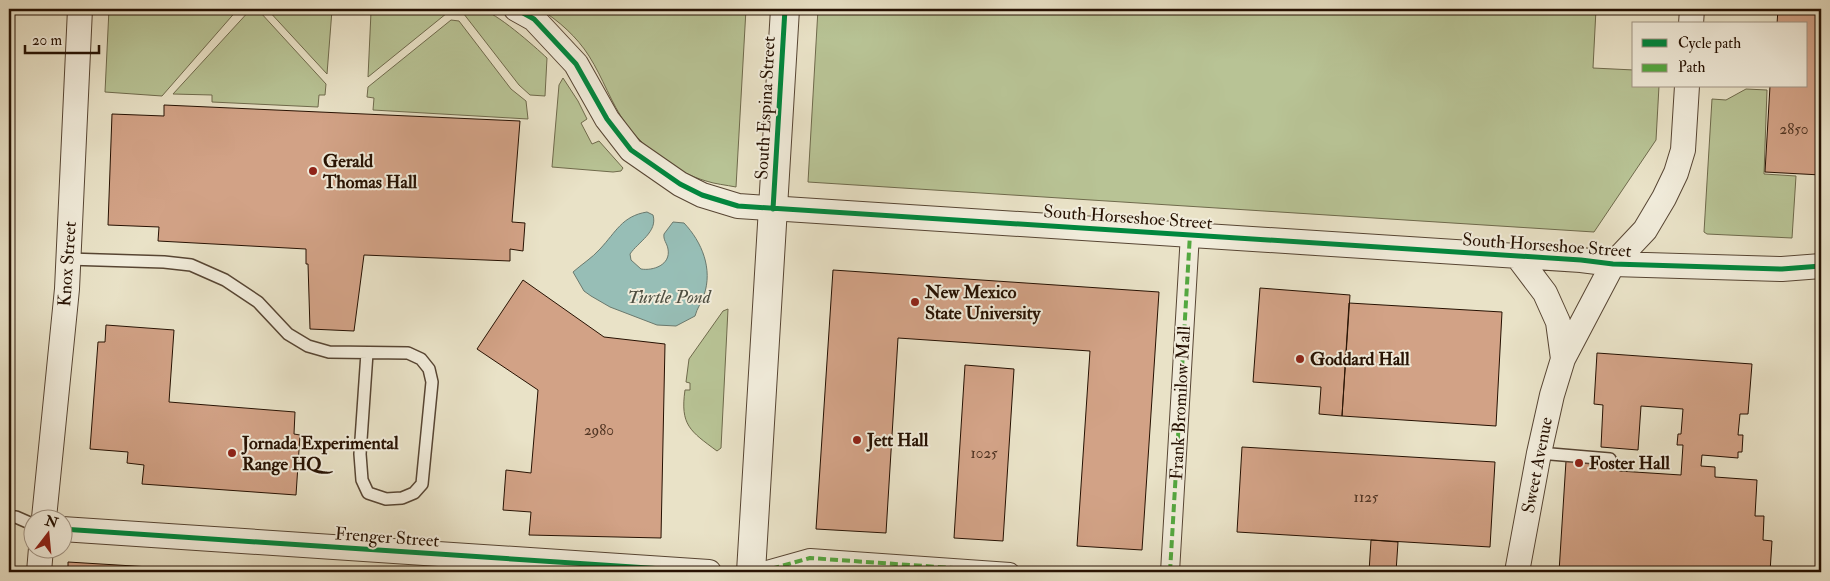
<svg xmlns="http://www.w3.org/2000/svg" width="1830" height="581" font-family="'IM FELL Double Pica',serif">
  <rect width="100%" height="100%" fill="#e9e2c7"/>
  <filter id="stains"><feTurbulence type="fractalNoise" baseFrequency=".004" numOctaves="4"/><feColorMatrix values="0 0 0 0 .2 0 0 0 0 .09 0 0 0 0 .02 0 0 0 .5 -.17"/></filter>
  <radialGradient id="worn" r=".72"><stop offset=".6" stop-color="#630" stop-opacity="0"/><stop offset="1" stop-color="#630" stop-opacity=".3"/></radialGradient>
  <path fill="#b8c395" stroke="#6f6a4c" d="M109,9H238L162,96L105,92Z
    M251,9L260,12L326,84L325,95H319L318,107L212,102V95L173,94Z
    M267,9H329L332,10L327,74Z
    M379,9H452L368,77L371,12Z
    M460,9C466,9 474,7 480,9C496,12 534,46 547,58L545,96L530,95L519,85Z
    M540,9H746L736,187C726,185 715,184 706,181C675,172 645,149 626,124C611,103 603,78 589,56C577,37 559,21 540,9Z
    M818,9H1596L1593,68L1634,70V86H1659L1656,140L1594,232L808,182Z
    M451,20L459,21L511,89L526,101L528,119L373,110L374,98L367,97L368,87Z
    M563,78L578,101L587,119L581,123L592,144L599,141L623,168L621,171L613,172L552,167L559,85Z
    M1746,89L1767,90L1764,174L1796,176L1792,238L1707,234L1704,232L1712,99L1726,100Z
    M728,309L721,448L717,451C690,431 680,425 685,390H690V383L686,382L689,359L723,311Z"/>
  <path fill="#97beb6" stroke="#6a796e" d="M647,212L653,215C658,232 638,242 630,254L631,260L641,269C653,271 671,265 668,249C667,243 663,240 664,234L673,222L684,223C702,242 713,269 704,295C702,302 697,308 695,316L676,326L657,325L610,307L591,296L584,291L573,272C582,264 592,258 600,249C616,232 622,216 647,212Z"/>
  <path fill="#d2a286" stroke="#261102" d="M1778,9H1821V175L1765,172L1770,86H1806V24H1777Z
    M164,105L520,121L512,222L525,223L523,251L510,249V261L364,255L354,331L310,329L308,264H306V249L158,241L159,227L108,225L112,114L164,116Z
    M833,270L1159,292L1142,550L1077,546L1090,351L898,338L886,533L816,529Z
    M523,280L604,337L665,344L661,538L529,535L531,512L503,510L506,470L531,473L538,390L477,349Z
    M1260,288L1350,295L1342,416L1319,414L1321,387L1253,382Z
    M1349,303L1502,312L1496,426L1342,416Z
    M106,325L174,330L169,402L295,412L294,434L300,435L296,495L142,484L144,465L127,463L128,452L90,449L98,342H105Z
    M1597,353L1752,364L1748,414H1740L1738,435H1743L1742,452H1738V458L1702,455L1701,466L1715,467V477L1757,480L1755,516H1764L1763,540L1772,541L1770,572H1559L1566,461L1619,465V471L1681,475L1683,445H1677L1678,434H1681L1683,409L1641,406L1638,450L1601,447L1603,405L1594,404Z
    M965,365L1014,369L1003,541L954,538Z
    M1242,447L1495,462L1490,547L1237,532Z
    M1371,540L1398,542L1396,572H1369Z
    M68,562L150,567V572H68Z"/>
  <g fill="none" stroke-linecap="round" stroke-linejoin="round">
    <defs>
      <path id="service" d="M68,259L164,262L191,265L225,280L258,302L288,334L308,346L329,352L408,353L421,359L429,369L432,382L422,484L414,493L402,498L386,499L368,493L362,480L360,454L367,353
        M1539,453L1610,459
        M9,517H16L32,524"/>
      <path id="pedestrian" d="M760,572L810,558L1010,572
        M1170,572L1190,234"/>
      <path id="minor" d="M516,9L534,19L576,64L607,119L631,150L680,184L702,195L738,206L1581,260L1613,264L1782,269L1821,266
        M1691,24L1692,9
        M1517,256L1545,293L1558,322L1563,359
        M44,518L67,289L80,9
        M62,529L709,572
        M39,572L41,548
        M1517,572L1539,453L1552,395L1563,359L1613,264L1645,230L1664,198L1676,173L1683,150L1687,86"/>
      <path id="tertiary" d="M751,572L785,9"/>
    </defs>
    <use href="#service" stroke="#574533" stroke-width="14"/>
    <use href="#pedestrian" stroke="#574533" stroke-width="20"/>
    <use href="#minor" stroke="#574533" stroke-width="26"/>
    <use href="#tertiary" stroke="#574533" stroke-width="30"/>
    <use href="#service" stroke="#f1ecdb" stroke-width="11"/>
    <use href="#pedestrian" stroke="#f1ecdb" stroke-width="18"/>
    <use href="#minor" stroke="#f1ecdb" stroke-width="24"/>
    <use href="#tertiary" stroke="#f1ecdb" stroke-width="28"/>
    <path stroke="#53a840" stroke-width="4" stroke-dasharray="8 4" stroke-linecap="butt" d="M760,572L810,558L1010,572
      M1170,572L1190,234"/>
    <defs>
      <path id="cycleway" d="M516,9L534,19L576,64L607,119L631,150L680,184L702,195L738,206L1581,260L1613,264L1782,269L1821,266
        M773,209L785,9
        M62,529L709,572"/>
    </defs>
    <use href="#cycleway" stroke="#f1ecdb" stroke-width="8"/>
    <use href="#cycleway" stroke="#00873e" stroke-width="5"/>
  </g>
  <g fill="#8f2418" stroke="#f1ecdb" stroke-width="2">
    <circle cx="313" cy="171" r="5"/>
    <circle cx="915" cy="302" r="5"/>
    <circle cx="1300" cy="359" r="5"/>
    <circle cx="857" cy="440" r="5"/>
    <circle cx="232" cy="453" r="5"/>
    <circle cx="1579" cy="463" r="5"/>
  </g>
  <g text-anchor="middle" stroke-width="4" stroke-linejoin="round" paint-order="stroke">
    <g font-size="15" fill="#513523">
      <text x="1794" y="134">2850</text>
      <text x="599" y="435">2980</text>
      <text x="984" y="458">1025</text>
      <text x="1366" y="502">1125</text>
    </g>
    <g font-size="18" fill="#261102" stroke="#f1ecdb">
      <text transform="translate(765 108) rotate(-87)" y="6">South Espina Street</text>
      <text transform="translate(1128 217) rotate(4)" y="6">South Horseshoe Street</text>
      <text transform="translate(1547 245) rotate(4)" y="6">South Horseshoe Street</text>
      <text transform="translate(67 264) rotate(-86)" y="6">Knox Street</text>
      <text transform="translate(1180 403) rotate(-87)" y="6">Frank Bromilow Mall</text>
      <text transform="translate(1537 465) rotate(-79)" y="6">Sweet Avenue</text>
      <text transform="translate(387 537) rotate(4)" y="6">Frenger Street</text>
    </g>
    <g font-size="18" font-weight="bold" fill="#261102" stroke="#f1ecdb" text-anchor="start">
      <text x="323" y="167">Gerald<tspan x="323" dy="21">Thomas Hall</tspan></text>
      <text x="925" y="298">New Mexico<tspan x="925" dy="21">State University</tspan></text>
      <text x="1310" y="365">Goddard Hall</text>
      <text x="867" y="446">Jett Hall</text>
      <text x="242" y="449">Jornada Experimental<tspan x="242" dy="21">Range HQ</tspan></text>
      <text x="1589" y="469">Foster Hall</text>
    </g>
    <g font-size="19" font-style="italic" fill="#4e4e41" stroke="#f1ecdb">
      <text x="669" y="303">Turtle Pond</text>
    </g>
  </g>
  <rect width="1830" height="581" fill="none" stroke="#e9e2c7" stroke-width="30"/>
  <rect x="10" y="10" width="1810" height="561" fill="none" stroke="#261102" stroke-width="2.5"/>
  <rect x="15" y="15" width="1800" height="551" fill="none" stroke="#261102"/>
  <rect x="1632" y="22" width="175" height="65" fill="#f1ecdb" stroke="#a09484"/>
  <rect x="1642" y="39" width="25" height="8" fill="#00873e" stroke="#a09484"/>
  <text x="1678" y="48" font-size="15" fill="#261102">Cycle path</text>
  <rect x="1642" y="64" width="25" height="8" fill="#53a840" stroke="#a09484"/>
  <text x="1678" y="72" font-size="15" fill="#261102">Path</text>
  <g transform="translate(48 534) rotate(16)"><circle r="24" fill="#f1ecdb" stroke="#a09484"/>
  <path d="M0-4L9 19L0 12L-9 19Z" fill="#8f2418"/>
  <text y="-8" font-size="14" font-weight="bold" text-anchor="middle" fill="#261102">N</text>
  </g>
  <path d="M25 45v8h74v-8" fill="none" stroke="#261102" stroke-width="2.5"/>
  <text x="32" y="45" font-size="15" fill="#261102" stroke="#f1ecdb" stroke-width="4" paint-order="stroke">20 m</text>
  <rect width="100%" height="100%" filter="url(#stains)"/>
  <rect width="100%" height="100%" fill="url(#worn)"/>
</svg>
